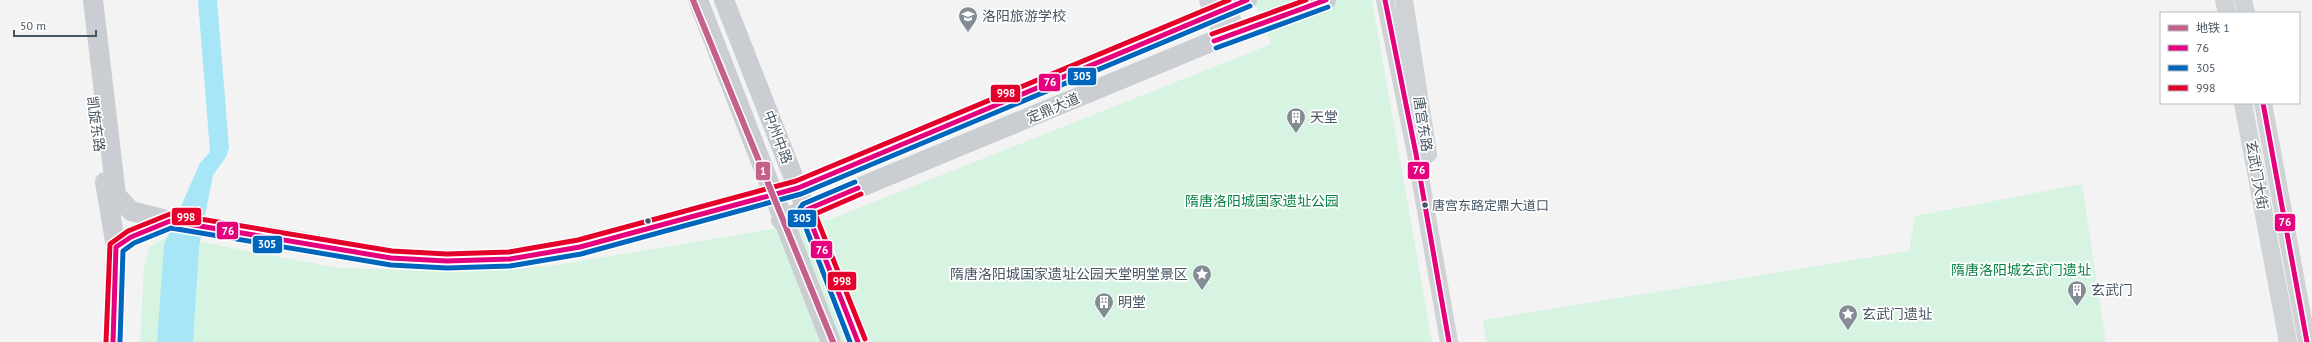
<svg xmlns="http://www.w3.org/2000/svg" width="2312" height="342" font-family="'PT Sans','Noto Sans SC',sans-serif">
  <rect width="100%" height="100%" fill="#f4f3f3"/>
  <path fill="#d6f4e1" d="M1254,0H1372L1432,342H140L144,267L149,247L168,236L338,268L464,271L551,266L831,219L1271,44Z
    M2082,184L2106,342H1486L1483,320L1909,251L1915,216Z"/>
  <path fill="#a7e6f6" d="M198,0H217L229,148L226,157L213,175L199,247L193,342H157L164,245L200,163L210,152Z"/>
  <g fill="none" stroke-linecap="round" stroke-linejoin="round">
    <path stroke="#cfd3d6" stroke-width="18" d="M1208,0L1223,37
      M1224,0L1237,32
      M1385,0L1416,154L1449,342
      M1404,0L1428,154
      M2224,0L2227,13
      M2243,0L2246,13
      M2243,103L2288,342
      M2263,103L2307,342"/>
    <path stroke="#caced2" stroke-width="20" d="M93,0L116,195L131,211L170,221L304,242L391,258L447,261L510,259L580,247L798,188L1247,0
      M698,0L831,342
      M724,0L858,342
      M105,182L116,247L113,342
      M781,220L1223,37L1326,0
      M116,247L131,237L170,221"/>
    <defs>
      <path id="bus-1" d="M1385,0L1416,154L1449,342
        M1214,41L1326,0
        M2263,103L2307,342
        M858,188L806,210L858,342
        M113,342L116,247L131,237L170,221L391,258L447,261L510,259L580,247L798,188L1247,0"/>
      <path id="bus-2" d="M1216,48L1328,7
        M120,342L123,251L134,243L171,228L391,265L447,268L510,266L581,254L801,194L1250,6
        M850,342L799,210L803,204L855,182"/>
      <path id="bus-3" d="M1212,34L1306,0
        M861,194L815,214L865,339
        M106,342L110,244L128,231L170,214L392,251L447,254L509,252L578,240L796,181L1229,0"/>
    </defs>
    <use href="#bus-1" stroke="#fff" stroke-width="8"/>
    <use href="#bus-2" stroke="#fff" stroke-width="8"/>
    <use href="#bus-3" stroke="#fff" stroke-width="8"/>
    <use href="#bus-1" stroke="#e5007d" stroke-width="5"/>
    <use href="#bus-2" stroke="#0065bd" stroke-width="5"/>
    <use href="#bus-3" stroke="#e4002b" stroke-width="5"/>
    <defs>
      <path id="metro-1" d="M693,0L833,342"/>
    </defs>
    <use href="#metro-1" stroke="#fff" stroke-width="9"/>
    <use href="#metro-1" stroke="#c4608c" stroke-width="6"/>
  </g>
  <defs>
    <symbol id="school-pin" viewBox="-11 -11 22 30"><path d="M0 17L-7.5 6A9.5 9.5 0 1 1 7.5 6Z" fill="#848d95" stroke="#fff"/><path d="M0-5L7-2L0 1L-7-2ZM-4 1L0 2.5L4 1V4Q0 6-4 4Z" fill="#fff"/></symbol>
    <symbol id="building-pin" viewBox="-11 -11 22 30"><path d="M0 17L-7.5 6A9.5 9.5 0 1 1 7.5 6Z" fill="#848d95" stroke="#fff"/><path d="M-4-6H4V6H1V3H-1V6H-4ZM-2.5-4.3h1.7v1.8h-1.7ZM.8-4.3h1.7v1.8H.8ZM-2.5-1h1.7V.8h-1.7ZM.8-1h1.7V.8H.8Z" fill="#fff"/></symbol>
    <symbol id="sight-pin" viewBox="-11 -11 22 30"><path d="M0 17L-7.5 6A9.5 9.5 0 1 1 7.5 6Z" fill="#848d95" stroke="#fff"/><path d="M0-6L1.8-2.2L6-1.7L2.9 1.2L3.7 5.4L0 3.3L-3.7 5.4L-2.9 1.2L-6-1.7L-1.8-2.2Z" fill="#fff"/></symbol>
  </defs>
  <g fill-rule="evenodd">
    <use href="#school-pin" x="957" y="5" width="22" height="30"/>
    <use href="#building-pin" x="1285" y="106" width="22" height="30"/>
    <use href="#sight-pin" x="1191" y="263" width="22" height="30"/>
    <use href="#building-pin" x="2066" y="279" width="22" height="30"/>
    <use href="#building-pin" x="1093" y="291" width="22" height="30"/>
    <use href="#sight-pin" x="1837" y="303" width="22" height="30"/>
  </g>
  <g fill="#475663" stroke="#fff" stroke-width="1.5">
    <circle cx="1425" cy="205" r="3.5"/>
    <circle cx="648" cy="221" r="3.5"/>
  </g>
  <g text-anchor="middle" stroke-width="3.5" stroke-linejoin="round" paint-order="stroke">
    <g font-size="13" fill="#475663" stroke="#fff" text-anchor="start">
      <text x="1432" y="210">唐宫东路定鼎大道口</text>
    </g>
    <g font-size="14" fill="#475663" stroke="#fff" text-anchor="start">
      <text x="982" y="21">洛阳旅游学校</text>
      <text x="1310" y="122">天堂</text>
      <text x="1188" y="279" text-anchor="end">隋唐洛阳城国家遗址公园天堂明堂景区</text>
      <text x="2091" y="295">玄武门</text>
      <text x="1118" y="307">明堂</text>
      <text x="1862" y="319">玄武门遗址</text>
    </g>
    <g font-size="14" fill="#475663" stroke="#fff">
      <text transform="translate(1053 108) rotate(-23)" y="5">定鼎大道</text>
      <text transform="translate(96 124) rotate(82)" y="5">凯旋东路</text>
      <text transform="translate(1423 124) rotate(81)" y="5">唐宫东路</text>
      <text transform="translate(778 137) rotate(69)" y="5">中州中路</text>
      <text transform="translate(2257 175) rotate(80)" y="5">玄武门大街</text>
    </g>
    <g font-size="14" fill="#0c8346" stroke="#fff">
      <text x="1262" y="206">隋唐洛阳城国家遗址公园</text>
      <text x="2021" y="275">隋唐洛阳城玄武门遗址</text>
    </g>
  </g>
  <g stroke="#fff" stroke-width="1.5">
    <rect x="1067" y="67" width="30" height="19" rx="4" fill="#0065bd"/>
    <rect x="1038" y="73" width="23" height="19" rx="4" fill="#e5007d"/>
    <rect x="990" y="84" width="31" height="19" rx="4" fill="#e4002b"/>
    <rect x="1407" y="161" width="23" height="19" rx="4" fill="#e5007d"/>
    <rect x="755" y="161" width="16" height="20" rx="4" fill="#c4608c"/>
    <rect x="171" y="207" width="31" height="19" rx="4" fill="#e4002b"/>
    <rect x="787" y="209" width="30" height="19" rx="4" fill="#0065bd"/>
    <rect x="2274" y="213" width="22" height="19" rx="4" fill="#e5007d"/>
    <rect x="216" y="221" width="23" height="19" rx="4" fill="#e5007d"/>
    <rect x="252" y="235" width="31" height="19" rx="4" fill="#0065bd"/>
    <rect x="810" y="240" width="23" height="19" rx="4" fill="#e5007d"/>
    <rect x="827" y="271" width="30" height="20" rx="4" fill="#e4002b"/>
  </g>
  <g font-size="11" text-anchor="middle" font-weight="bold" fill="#fff">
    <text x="1082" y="80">305</text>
    <text x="1050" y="86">76</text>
    <text x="1006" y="97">998</text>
    <text x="1419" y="174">76</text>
    <text x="763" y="175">1</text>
    <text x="186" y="221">998</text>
    <text x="802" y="222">305</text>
    <text x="2285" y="226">76</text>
    <text x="228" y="235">76</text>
    <text x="267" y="248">305</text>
    <text x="822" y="254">76</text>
    <text x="842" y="285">998</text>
  </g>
  <rect x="2160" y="12" width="140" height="92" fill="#ffffff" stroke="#b5bbc1"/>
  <rect x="2168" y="25" width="20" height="6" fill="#c4608c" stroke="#b5bbc1"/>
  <text x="2196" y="32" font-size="12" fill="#475663">地铁 1</text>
  <rect x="2168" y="45" width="20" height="6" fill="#e5007d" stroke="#b5bbc1"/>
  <text x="2196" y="52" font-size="12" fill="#475663">76</text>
  <rect x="2168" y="65" width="20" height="6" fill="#0065bd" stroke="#b5bbc1"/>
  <text x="2196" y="72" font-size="12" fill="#475663">305</text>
  <rect x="2168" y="85" width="20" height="6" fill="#e4002b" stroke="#b5bbc1"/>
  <text x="2196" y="92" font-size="12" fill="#475663">998</text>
  <path d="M14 30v6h82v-6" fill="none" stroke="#475663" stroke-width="2"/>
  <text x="20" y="30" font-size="12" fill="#475663" stroke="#ffffff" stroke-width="3" paint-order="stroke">50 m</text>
</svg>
